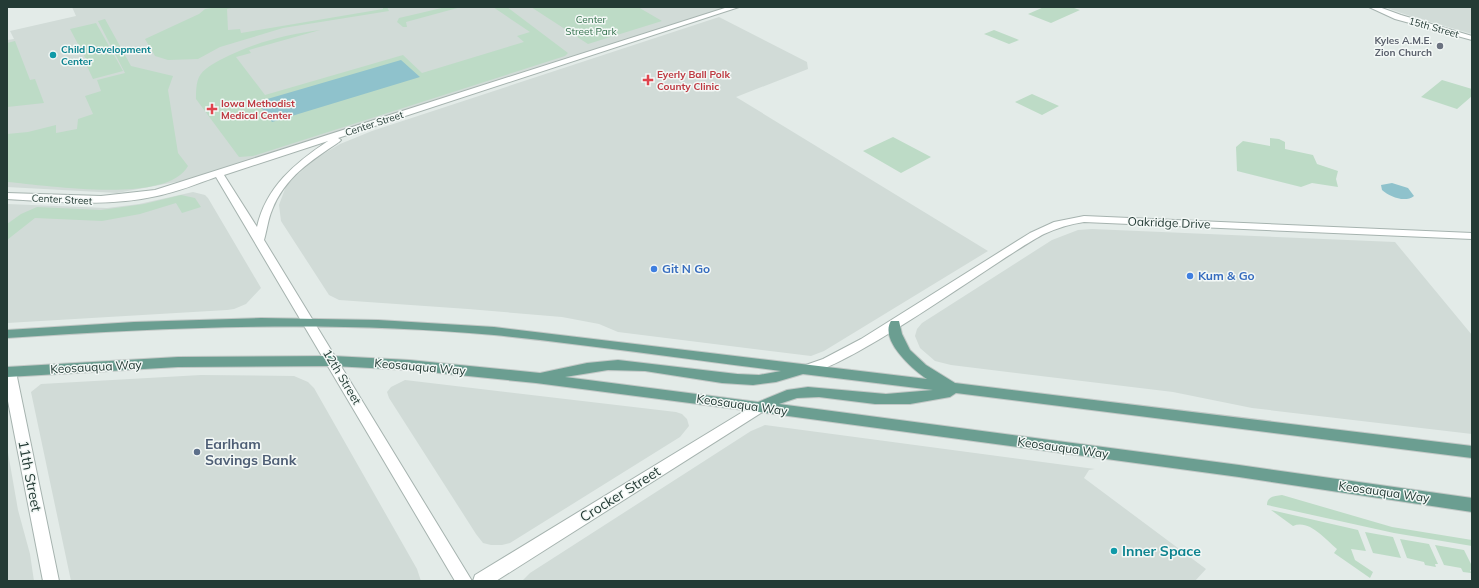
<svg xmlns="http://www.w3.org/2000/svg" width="1479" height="588" font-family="Mulish,sans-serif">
  <rect width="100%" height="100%" fill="#e3ebe8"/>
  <path fill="#d1dbd7" d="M72,7H735L219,174L117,193L7,187V40L14,39L10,31L76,16Z
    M1384,7H1472V34L1410,16Z
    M719,17L807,62L808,69L736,97L988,251L824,351L811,356L618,332L599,324L562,317L468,309L339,300L329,295L281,221L279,205L286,186L313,160L340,144L372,131Z
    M193,192L205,195L208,198L261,288L246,304L234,309L227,310L7,323V204L107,208L139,204Z
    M1092,229L1395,242L1472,335V434L1252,408L1173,392L951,365L935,361L920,348L915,336L917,329L922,323L1052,240L1078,230Z
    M201,375L294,376L308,382L314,388L417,569L421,581H71L31,392L41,384Z
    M405,380L676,412L682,414L687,419L689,426L680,437L510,543L502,545H491L483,543L476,534L389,398L387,392L391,387Z
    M765,425L1095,469L1089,470L1084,478L1206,569L1195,581H522L530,573L751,431Z
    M7,447L18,510L30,554L34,581H7Z"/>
  <path fill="#bddbc6" d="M218,7H236L227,9L228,30L240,29L241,33L383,9V7H387L389,11L283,28L220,47L198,59L168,60L155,56L145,39L199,14L205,9Z
    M446,7H461L406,22L407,27H403L397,22L399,18Z
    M493,7H507L568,53L565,56L253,156L239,157L196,99C196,93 196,83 199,77C203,69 213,64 220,60C253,43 283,35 320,30L249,50L251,53L236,57L265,95L403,55L422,73L524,42L517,36L530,32Z
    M531,7H638L662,21L588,44Z
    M1044,7H1071L1080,10L1051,23L1028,14Z
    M105,19L131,66L173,76L168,90L178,153L188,166C167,205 46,185 7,182V134L28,132L56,125V133L77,129L78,119L93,114L85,96L101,91L97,80L125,73L98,21Z
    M96,23L123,71L93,79L86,64L88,63L70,29Z
    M994,30L1019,40L1009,44L984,34Z
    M15,41L30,80L35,79L44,103L7,107V43Z
    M1442,80L1472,89V96L1457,109L1421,97Z
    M1032,94L1059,106L1042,115L1015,102Z
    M893,137L931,157L901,173L863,151Z
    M1270,138L1279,139L1285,142V149L1313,155L1317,164L1338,171L1336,179L1338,187L1312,183L1301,187L1237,171L1236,147L1243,141L1270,146Z
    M181,195L195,198L201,207L182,213L176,203L140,214L102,221L35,218L7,240V224L21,214L37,207L101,210L144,204Z
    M1282,495L1392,527L1472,540V546L1394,533L1267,505C1267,496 1275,496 1282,495Z
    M1271,510L1358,530L1366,551L1351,549L1355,560L1373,572L1370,578L1334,553L1337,549C1325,539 1309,519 1293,526Z
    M1365,532L1393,537L1401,558L1373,553Z
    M1400,539L1429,544L1438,564H1435L1436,567L1425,565L1424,562L1407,558Z
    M1435,545L1464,550L1472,566V570H1470L1471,573L1463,572L1461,568L1444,565Z"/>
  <path fill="#8fc2cc" d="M401,60L420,77L272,122L257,102Z
    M1392,183L1408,188L1414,196C1405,203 1390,197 1382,190L1381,185Z"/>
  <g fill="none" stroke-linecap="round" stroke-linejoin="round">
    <defs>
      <path id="minor" d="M728,7H739L338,138L341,140L339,142C312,160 284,178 272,210C268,219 267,230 264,240L472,581H455L216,177C197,184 177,192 157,196C108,207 57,202 7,199V193L101,196L155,190ZM328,141C295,163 266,187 257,227L224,175Z
        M1369,7H1379L1401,15L1472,36V40L1395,19Z
        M1084,216L1472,233V239L1084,222C1070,224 1057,228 1044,234C1004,254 831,383 800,373L798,370L800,367L823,359L861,339L1030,233L1054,222Z
        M9,367L14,369L16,372L59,581H43L7,396V368Z
        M759,402L764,403L766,407L764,411L496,581H473L475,575Z"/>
      <path id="major" d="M261,318L378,320L494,327L927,379C913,370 879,340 891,321H899L902,334L910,350L926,365L955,383L1472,446V458L956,393L950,397L910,404H875L819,397L797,398L779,404L1239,465L1472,498V512L1239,477L759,412L536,383L409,370L333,366L178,367L7,377V367L178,357L333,356L409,360L540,373L587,363L618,360L737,374L759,375L781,371C686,359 590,345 494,335C332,320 169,327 7,338V330L134,322ZM608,370L645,371L722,383L753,385L776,382L803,374L933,390L886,394L808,387L787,390L758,402L565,377Z"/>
    </defs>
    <use href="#minor" stroke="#a6b3af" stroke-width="2"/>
    <use href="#major" stroke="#c2c8c6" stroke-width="2"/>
    <use href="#minor" fill="#fff" fill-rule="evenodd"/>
    <use href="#major" fill="#6b9e91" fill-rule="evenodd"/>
  </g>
  <circle fill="#6b7280" stroke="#f3f8f6" stroke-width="1.5" cx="1440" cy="46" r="4"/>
  <g fill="#0f9aa8" stroke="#f3f8f6" stroke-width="1.5">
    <circle cx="53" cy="55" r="4"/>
    <circle cx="1114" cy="551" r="4"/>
  </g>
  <g fill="#e0444e" stroke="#f3f8f6" stroke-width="1.5">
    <path d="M646 74h4v4h4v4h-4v4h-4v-4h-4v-4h4z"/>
    <path d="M210 103h4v4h4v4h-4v4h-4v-4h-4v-4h4z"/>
  </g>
  <g fill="#3f7fe0" stroke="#f3f8f6" stroke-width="1.5">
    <circle cx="654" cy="269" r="4"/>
    <circle cx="1190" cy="276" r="4"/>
  </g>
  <circle fill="#5c6f8a" stroke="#f3f8f6" stroke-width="1.5" cx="197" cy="452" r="4"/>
  <g text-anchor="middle" stroke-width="3" stroke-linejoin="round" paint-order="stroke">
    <g font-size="10" fill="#316f4a" stroke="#f3f8f6">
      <text x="591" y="23">Center<tspan x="591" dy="12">Street Park</tspan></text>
    </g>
    <g font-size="10" fill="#243b35" stroke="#f3f8f6">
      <text transform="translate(1434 27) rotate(16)" y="4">15th Street</text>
      <text transform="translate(374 123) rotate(-18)" y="4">Center Street</text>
      <text transform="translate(62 199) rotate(3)" y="4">Center Street</text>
    </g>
    <g font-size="10" font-weight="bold" fill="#5b616d" stroke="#f3f8f6" text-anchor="end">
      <text x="1432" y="44">Kyles A.M.E.<tspan x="1432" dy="12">Zion Church</tspan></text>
    </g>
    <g font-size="10" font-weight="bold" fill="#0d838f" stroke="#f3f8f6" text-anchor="start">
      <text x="61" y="53">Child Development<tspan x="61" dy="12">Center</tspan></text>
    </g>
    <g font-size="10" font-weight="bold" fill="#be3a42" stroke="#f3f8f6" text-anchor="start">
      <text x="657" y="78">Eyerly Ball Polk<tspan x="657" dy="12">County Clinic</tspan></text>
      <text x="221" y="107">Iowa Methodist<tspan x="221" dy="12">Medical Center</tspan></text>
    </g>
    <g font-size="12" fill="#243b35" stroke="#f3f8f6">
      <text transform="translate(1169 223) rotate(2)" y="4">Oakridge Drive</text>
      <text transform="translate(96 367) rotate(-3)" y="4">Keosauqua Way</text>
      <text transform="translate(420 367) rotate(5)" y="4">Keosauqua Way</text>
      <text transform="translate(342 377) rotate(59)" y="4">12th Street</text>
      <text transform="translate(742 405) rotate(8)" y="4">Keosauqua Way</text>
      <text transform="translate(1063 448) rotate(8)" y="4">Keosauqua Way</text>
      <text transform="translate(1384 492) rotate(8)" y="4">Keosauqua Way</text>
    </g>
    <g font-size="12" font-weight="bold" fill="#366cbe" stroke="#f3f8f6" text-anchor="start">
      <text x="662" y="273">Git N Go</text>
      <text x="1198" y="280">Kum &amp; Go</text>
    </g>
    <g font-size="14" font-weight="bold" fill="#4e5e75" stroke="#f3f8f6" text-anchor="start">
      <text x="205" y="449">Earlham<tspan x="205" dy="16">Savings Bank</tspan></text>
    </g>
    <g font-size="14" fill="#243b35" stroke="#f3f8f6">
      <text transform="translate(30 476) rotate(79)" y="5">11th Street</text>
      <text transform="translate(620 494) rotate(-32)" y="5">Crocker Street</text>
    </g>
    <g font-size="14" font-weight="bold" fill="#0d838f" stroke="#f3f8f6" text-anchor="start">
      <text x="1122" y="556">Inner Space</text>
    </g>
  </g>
  <rect width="1479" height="588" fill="none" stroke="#243b35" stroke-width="16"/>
</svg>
